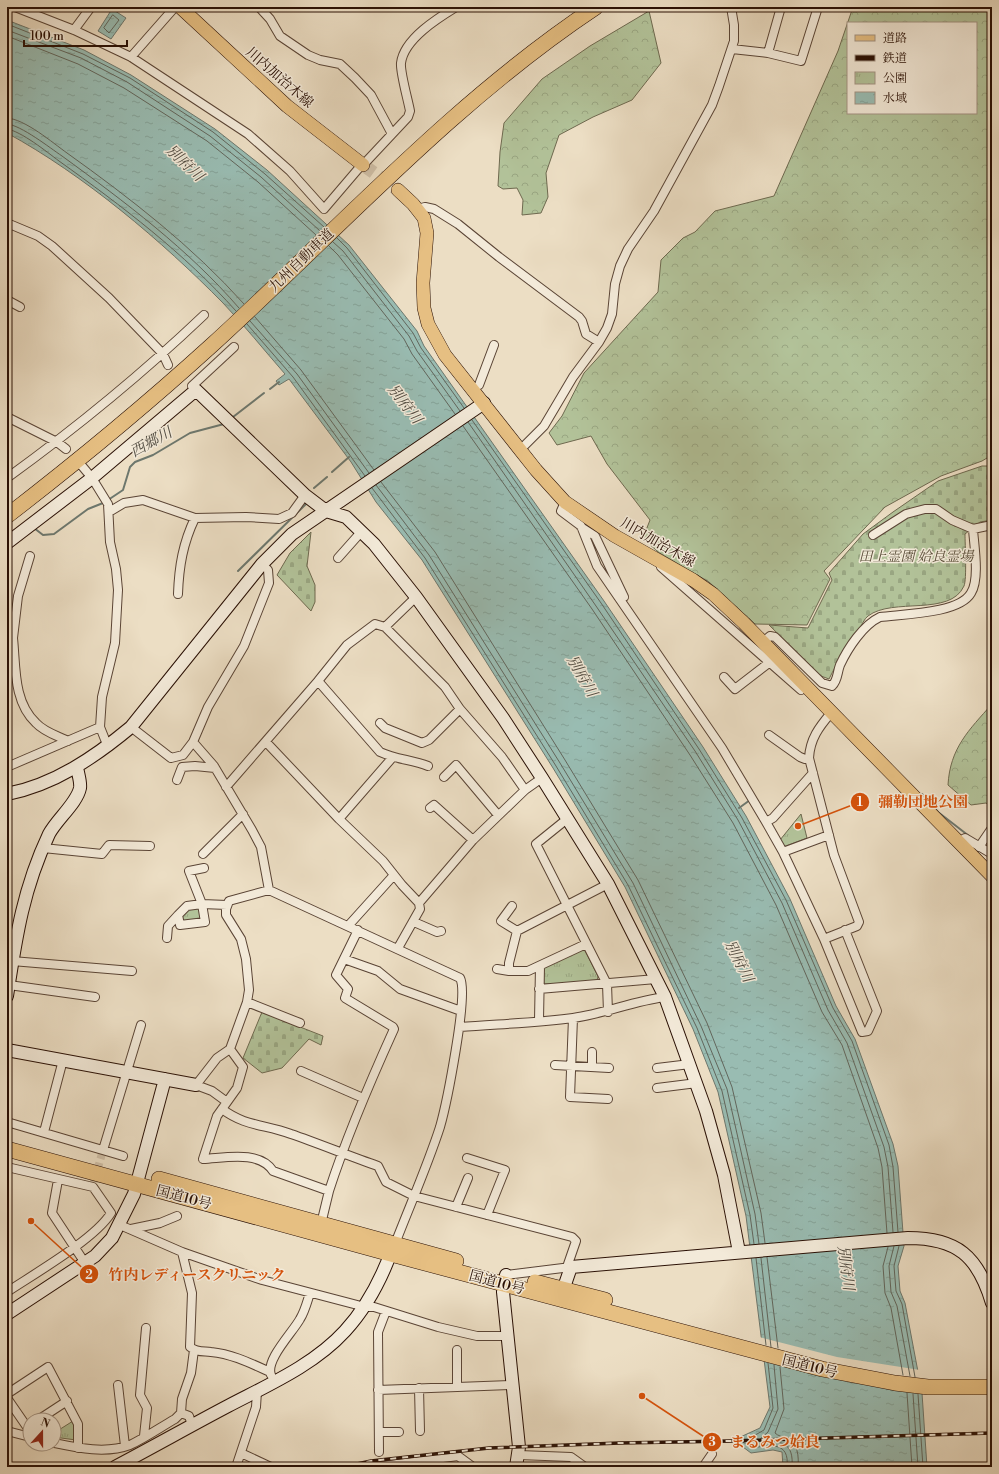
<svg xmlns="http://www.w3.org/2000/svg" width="999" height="1474" font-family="'Libre Bodoni','Noto Serif JP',serif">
  <defs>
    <pattern id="forest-crowns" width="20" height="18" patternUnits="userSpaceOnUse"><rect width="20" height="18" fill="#b2c299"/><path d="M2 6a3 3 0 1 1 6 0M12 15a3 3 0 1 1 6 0" fill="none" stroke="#99a682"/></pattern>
    <pattern id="cemetery-stones" width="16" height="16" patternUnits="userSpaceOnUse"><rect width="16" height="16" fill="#b2c299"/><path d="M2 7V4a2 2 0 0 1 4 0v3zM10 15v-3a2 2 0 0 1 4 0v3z" fill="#99a682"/></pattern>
    <pattern id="park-tufts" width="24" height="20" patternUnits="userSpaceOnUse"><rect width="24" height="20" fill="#b2c299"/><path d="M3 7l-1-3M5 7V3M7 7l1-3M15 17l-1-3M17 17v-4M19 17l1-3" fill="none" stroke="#99a682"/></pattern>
    <pattern id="water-ripples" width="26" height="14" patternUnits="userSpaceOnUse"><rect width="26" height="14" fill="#99bcb2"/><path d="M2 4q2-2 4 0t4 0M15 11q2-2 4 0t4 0" fill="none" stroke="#84a198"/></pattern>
  </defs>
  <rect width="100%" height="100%" fill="#ecdec4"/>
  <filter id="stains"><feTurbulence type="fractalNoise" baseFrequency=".005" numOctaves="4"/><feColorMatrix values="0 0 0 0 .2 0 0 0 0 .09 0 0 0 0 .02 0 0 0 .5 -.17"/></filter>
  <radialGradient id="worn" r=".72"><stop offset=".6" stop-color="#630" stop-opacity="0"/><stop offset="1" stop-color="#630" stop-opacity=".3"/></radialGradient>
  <path fill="url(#forest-crowns)" stroke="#6e694f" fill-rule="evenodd" d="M853,7H992V455L982,461L941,476L885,507L824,571L830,579L807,625L755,624L709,582L658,552L643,538L650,520L607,464L591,436L557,445L549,433L562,416L584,373L658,292L661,260L683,238L695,232L715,211L774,196L838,51ZM848,23H976V113H848Z
    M649,11L661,63L632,100L593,117L559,135L546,173L548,197L541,213L522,215L523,200L517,188L503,189L498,186L500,152L504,123L542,79L590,46Z
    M992,704V807L986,803L971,805L948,785C950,748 969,730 992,704Z"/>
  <path fill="url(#cemetery-stones)" stroke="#6e694f" d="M982,466H992V520L980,522L965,534C965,544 967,579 964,586C950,617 893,597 868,616C864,619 862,625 859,629C847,645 838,661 829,679L821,676L769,625L808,628L832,580L829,573L863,534L893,512L938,481Z
    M311,532L307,566L315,585V602L311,611L277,575L290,553Z
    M262,1012L323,1036L321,1045L309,1039L282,1068L262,1073L243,1058Z"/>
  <path fill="url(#park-tufts)" stroke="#6e694f" d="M801,814L807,838L783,847L780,840Z
    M201,905L203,921L182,924L180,916L188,906Z
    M584,949L598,976L597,982L544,984L543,968Z
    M73,1421L76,1440L54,1437V1433Z"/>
  <path fill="url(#water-ripples)" stroke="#6d776d" d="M112,9L126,18L111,39L98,31Z
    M7,20L84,50L131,75L215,129L267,170L349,245L417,331L424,346L604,601L703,747L746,816L790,899L836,1006L855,1039L893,1144L898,1166L904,1246L898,1266L900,1291L905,1303L922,1393L927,1467H783L782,1452L773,1450L751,1453L743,1447L737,1446L736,1439L760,1428L770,1407L746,1216L718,1092L693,1029L625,887L553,768L422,560L376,502L351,462L289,379L279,385L276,381L285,374C264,350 244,325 223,303C162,241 84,175 7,133Z"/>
  <path fill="#ecdec4" d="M759,1337L837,1357L920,1370L924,1392L762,1360Z"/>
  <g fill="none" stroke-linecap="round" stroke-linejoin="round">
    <path stroke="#62665c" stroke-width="1" d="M113,15L119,20L109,33L104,28Z
      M7,24L83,54L130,78L213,132L265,174L324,227
      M7,30L81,58L127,82L210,136L261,177L320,231
      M7,36L78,64L124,88L207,141L258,182L316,235
      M7,118C25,119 53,143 67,153C130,198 192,246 244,304
      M7,124C21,125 50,148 62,156C125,202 188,249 239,308
      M7,129C21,131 47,152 59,161C122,206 184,253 236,311
      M337,238L347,248L413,333L421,348L464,408
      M333,242L343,251L409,336L417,351L460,411
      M329,246L338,255L404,339L412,354L455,414
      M255,317L301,370L374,470
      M250,321L297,374L369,473
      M247,324L293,377L365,476
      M472,420L601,603L699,749L742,818L786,900L833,1008L852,1041L889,1145L893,1167L898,1232
      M468,422L596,606L695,751L738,820L782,903L828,1010L847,1043L884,1147L888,1167L893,1232
      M463,426L592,609L690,755L733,823L776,905L822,1012L842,1045L878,1148L882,1167L887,1233
      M381,482L435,552L565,760L638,880L707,1023L732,1087L761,1213L765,1243
      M376,485L429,555L560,763L633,883L701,1026L727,1089L755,1214L759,1244
      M372,488L425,558L556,766L628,885L697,1028L722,1091L750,1215L754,1244
      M894,1246L889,1266L891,1292L897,1306L910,1376
      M899,1246L894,1266L896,1291L902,1304L915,1377
      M888,1247L883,1266L885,1293L891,1308L903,1375
      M767,1257L778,1348
      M756,1258L766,1345
      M761,1258L771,1347
      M768,1363L773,1408L764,1430L743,1442L752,1448C770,1445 790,1441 787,1467
      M774,1365L778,1409L768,1432L759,1440L761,1442C782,1440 794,1443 792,1467
      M780,1367L784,1409L775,1433C778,1436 783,1437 787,1438C798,1443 799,1457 798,1467
      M907,1393L912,1467
      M913,1394L918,1467
      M918,1394L923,1467"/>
    <path stroke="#6d776d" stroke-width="2" d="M270,389L279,382
      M233,417L264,393
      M332,472L349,457
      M314,488L327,477
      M108,500L123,490L130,467L135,462L153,455L190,433L224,424
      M34,528L43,535L54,534L88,509L103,503
      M238,571L306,504
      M922,794L938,812L969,836
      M739,808L750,800"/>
    <path stroke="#cfbfa7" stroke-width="8" stroke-dasharray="8 4" stroke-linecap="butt" d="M94,1182L103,1150"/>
    <path stroke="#cfbfa7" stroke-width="13" stroke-dasharray="13 6" stroke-linecap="butt" d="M363,165L398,190"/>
    <defs>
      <path id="street" d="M15,7L74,30L131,57L248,134L290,171L324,209L359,168L363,165L408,117L410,111C408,100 400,72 401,63C404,39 438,18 456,7
        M259,7L270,19L280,36L308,55L320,60L340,64L355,78L371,95L392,134
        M74,30L91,7
        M732,49L768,53L801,61L818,7
        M768,53L781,7
        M131,57L175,7
        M417,209L425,207L434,209L458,224L499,257L579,317L582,321L586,334L599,342
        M7,223L38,236L52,246L109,298L163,354L168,365
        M7,300L20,307
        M192,386L234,347
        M472,389L479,385L494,345
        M7,417L57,442L66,449
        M520,450L544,426L573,377L599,342L607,328L612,314L615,284L620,266L628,249L654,211L712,105L719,86L734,41V25L731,7
        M82,466L92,478L108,504L110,542L116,569L118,590L115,643L102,697L100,727L108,747
        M7,478C76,428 142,374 204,315
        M565,502L561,511L581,526L597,566L722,748L766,822
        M109,512L124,503L143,500L195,518L246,517L279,519L292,513L305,495
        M581,527L595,536L624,597
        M973,529L992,525
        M338,558L362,531
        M661,567L801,690
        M178,594C179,566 183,543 195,518
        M385,627L416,597
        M7,638H13C16,666 13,702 36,723C44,732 58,736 68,741
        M13,638L18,596L30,556
        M763,642L770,636L775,637L822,683L832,686C838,680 837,673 840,665C848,648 863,625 880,617C902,614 959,614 971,593C980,579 974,545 973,529L952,520L936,509H925L906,514L873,535
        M724,677L735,689L770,662
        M318,681L380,752C395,759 412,760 428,766
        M831,713C819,727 810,739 809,758L834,855L859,922L857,926L824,939L862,1032L868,1031L877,1011L845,930
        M380,723L385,728L422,743L429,740L460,709
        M131,727L171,758L183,755L193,742L208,707L244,646L269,583L268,570L262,564
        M769,735L800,757L805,759L809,758
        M193,742L214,766L252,830L261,847L269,890
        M266,742L339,819L383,861L402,885L419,903L420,909L398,948
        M7,767L100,727
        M444,777L456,765L498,815
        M177,780L182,767L195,766L215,768
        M226,787L318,681L347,645L375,624L385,627L445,687L460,709L502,757L525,790L473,840L419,903
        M525,790L542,778
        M430,808L434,805L473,840
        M339,819L392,758
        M567,819L536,844L607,984L608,1012
        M958,842L965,838L992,854
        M979,847L992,828
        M43,848L102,854L109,845L150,846
        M783,852L766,822L773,818L813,773
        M203,854L243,814
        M204,868L189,871L202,904L205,922L180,925L178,915L187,906L202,904L227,905
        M512,906L501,921L517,931
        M414,922L437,932L441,931
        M348,926L394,875
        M167,938L168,926L178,915
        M824,939L783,852L829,835
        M586,944L528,971H509V963L517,931L608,884
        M344,959L378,971L400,989L461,1011
        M12,961L132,971
        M497,969L509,971
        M9,985L95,997
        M539,989L656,979
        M247,1002L300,1023
        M573,1018L570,1097L608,1099
        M539,1020L540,966
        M460,1027C498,1024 536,1023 573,1018C604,1014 633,1001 665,997
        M230,1049L243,1067L237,1088L217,1116L203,1159C225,1158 259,1150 273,1171L329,1191C347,1135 370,1082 394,1029L393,1027L345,998L348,989L336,975L358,930
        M555,1065L609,1068
        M592,1067V1052
        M657,1068L690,1064
        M301,1071L363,1098
        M657,1088L697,1083
        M227,1102L212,1091L196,1085L217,1058L230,1049L247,1002L249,990L246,959L241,939L226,915V909L229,901L269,890L460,978C469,994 446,1106 440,1127C427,1167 410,1205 395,1244
        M222,1109C246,1127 265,1124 291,1134C320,1144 349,1156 378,1166L386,1182L414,1196L572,1237L576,1241L567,1267
        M7,1122L123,1156
        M44,1132L63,1060
        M103,1150L141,1025
        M467,1158L505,1170L487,1215
        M7,1167L93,1187L111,1213C95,1239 34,1274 7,1292
        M58,1180L52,1213L85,1263
        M456,1207L468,1178
        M321,1224L329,1191
        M120,1225L182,1252L262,1280L365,1307H374L438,1327L477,1336H506
        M131,1229L160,1223L177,1216
        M182,1252L192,1293L190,1347C196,1352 203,1351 211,1352C232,1354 250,1363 270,1372
        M506,1275L571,1267
        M271,1375C265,1360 293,1332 300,1319C305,1311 307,1302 310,1293
        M118,1385L125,1446
        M457,1387V1350
        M419,1388L420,1431
        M378,1390L513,1385
        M7,1394L48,1367L78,1424V1448
        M7,1398L27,1427L30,1435
        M181,1413L189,1416L192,1425
        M38,1420L67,1401
        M7,1431L30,1437
        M379,1432H399
        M144,1436L147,1408L140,1395L146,1328
        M54,1443C78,1448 106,1454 130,1445C145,1438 161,1427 175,1419L181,1413L182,1399L191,1373L194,1350
        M379,1452L378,1332L386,1311
        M241,1453L271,1467
        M519,1455L571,1457L585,1467
        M236,1467L256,1407L257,1391
        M374,1467L458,1456L473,1467
        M434,1467L437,1458
        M703,1467L712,1454"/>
      <path id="secondary" d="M7,543L92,478L196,390L305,495L326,511L346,517L374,544L416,597L503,718L542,778L608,884L665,997L706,1111L724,1175L739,1252
        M7,794C54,785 95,757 131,727L262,564L292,534L484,403
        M7,996C16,937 23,889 49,834C57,819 77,803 80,788C81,782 78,774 77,767
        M7,1050L196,1085
        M506,1275L503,1292L519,1447L516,1467
        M561,1296L571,1267L908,1238C957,1238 978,1256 992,1303
        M7,1314L95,1256L112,1238L134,1194L165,1079
        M115,1467C153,1447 190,1426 228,1406C268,1385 314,1365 345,1331C368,1306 382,1278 393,1247"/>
      <path id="primary" d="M180,7L287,106L363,165
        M398,190L413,204L424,218L427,233L423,283L424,308L428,324L445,355L536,470L565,502L615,536L693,580L713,594L744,623L992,876"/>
      <path id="highway" d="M7,516C77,462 146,405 212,345C338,230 453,102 596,7
        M7,1149L391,1254L822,1369L895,1383L928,1387H992
        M159,1179L456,1261
        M535,1282L605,1300"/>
    </defs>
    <use href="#street" stroke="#5a4435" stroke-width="10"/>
    <use href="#secondary" stroke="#2a1005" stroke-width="14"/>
    <use href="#primary" stroke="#2a1005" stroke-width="14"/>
    <use href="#highway" stroke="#2a1005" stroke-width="16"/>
    <use href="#street" stroke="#f3ead9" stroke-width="8"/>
    <use href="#secondary" stroke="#f3ead9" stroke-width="12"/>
    <use href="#primary" stroke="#e6bf82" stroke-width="13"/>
    <use href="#highway" stroke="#e6bf82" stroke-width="15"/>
    <defs>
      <path id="rail" d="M343,1467L371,1461L489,1448L620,1443L731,1441L992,1433"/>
    </defs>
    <use href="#rail" stroke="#2a1005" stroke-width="3.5"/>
    <use href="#rail" stroke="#f3ead9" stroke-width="2" stroke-dasharray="6" stroke-linecap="butt"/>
  </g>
  <g text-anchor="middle" stroke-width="3" stroke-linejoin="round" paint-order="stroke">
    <g font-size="14" fill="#2a1005" stroke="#f3ead9">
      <text transform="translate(280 77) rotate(41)" y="5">川内加治木線</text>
      <text transform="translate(301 260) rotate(-44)" y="5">九州自動車道</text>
      <text transform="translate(658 542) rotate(30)" y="5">川内加治木線</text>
      <text transform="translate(184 1197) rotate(15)" y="5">国道10号</text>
      <text transform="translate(497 1282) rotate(15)" y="5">国道10号</text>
      <text transform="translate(810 1366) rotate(14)" y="5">国道10号</text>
    </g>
    <g font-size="14" font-style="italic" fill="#5a4e39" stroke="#f3ead9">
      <text x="916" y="561">田上霊園 姶良霊場</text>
    </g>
    <g font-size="15" font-style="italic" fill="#514c42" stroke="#f3ead9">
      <text transform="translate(185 163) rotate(43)" y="5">別府川</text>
      <text transform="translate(405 404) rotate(52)" y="5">別府川</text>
      <text transform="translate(151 442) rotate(-29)" y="5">西郷川</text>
      <text transform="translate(582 676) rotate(60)" y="5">別府川</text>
      <text transform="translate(739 961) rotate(63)" y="5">別府川</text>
      <text transform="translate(846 1268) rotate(82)" y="5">別府川</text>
    </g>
  </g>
  <path fill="none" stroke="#d5520b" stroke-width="1.5" d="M798 826L860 802M31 1221L89 1274M642 1396L712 1442"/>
  <g fill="#d5520b" stroke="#f3ead9" stroke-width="1.5">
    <circle cx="798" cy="826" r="4"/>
    <circle cx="31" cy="1221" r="4"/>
    <circle cx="642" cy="1396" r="4"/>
    <circle cx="860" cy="802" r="10"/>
    <circle cx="89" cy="1274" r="10"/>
    <circle cx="712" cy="1442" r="10"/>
  </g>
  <g font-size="12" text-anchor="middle" font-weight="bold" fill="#fff">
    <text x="860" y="806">1</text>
    <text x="89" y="1279">2</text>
    <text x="712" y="1446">3</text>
  </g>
  <g font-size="15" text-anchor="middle" font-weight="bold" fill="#d5520b" stroke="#f3ead9" stroke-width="3" stroke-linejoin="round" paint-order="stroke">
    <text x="923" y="807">彌勒団地公園</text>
    <text x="197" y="1280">竹内レディースクリニック</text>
    <text x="775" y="1447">まるみつ姶良</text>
  </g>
  <rect width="999" height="1474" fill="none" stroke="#ecdec4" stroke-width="24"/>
  <rect x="8" y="8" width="983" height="1458" fill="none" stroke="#2a1005" stroke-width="2"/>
  <rect x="12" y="12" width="975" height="1450" fill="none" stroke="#2a1005"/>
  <rect x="847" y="22" width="130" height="92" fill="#f3ead9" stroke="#a39384"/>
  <rect x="855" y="35" width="20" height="6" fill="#e6bf82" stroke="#a39384"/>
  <text x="883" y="42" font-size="12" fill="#2a1005">道路</text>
  <rect x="855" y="55" width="20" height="6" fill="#2a1005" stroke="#a39384"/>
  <text x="883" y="62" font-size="12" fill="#2a1005">鉄道</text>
  <rect x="855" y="72" width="20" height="12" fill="url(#park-tufts)" stroke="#a39384"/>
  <text x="883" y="82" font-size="12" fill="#2a1005">公園</text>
  <rect x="855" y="92" width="20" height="12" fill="url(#water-ripples)" stroke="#a39384"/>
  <text x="883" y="102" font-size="12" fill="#2a1005">水域</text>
  <g transform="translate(42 1432) rotate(21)"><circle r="19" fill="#f3ead9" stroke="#a39384"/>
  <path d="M0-3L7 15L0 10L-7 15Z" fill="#8f2418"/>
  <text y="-6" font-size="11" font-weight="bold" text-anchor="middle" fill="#2a1005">N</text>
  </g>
  <path d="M24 40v6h103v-6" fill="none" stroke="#2a1005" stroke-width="2"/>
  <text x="30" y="40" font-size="12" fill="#2a1005" stroke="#f3ead9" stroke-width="3" paint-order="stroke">100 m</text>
  <rect width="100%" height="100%" filter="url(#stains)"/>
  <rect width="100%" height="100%" fill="url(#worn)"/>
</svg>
